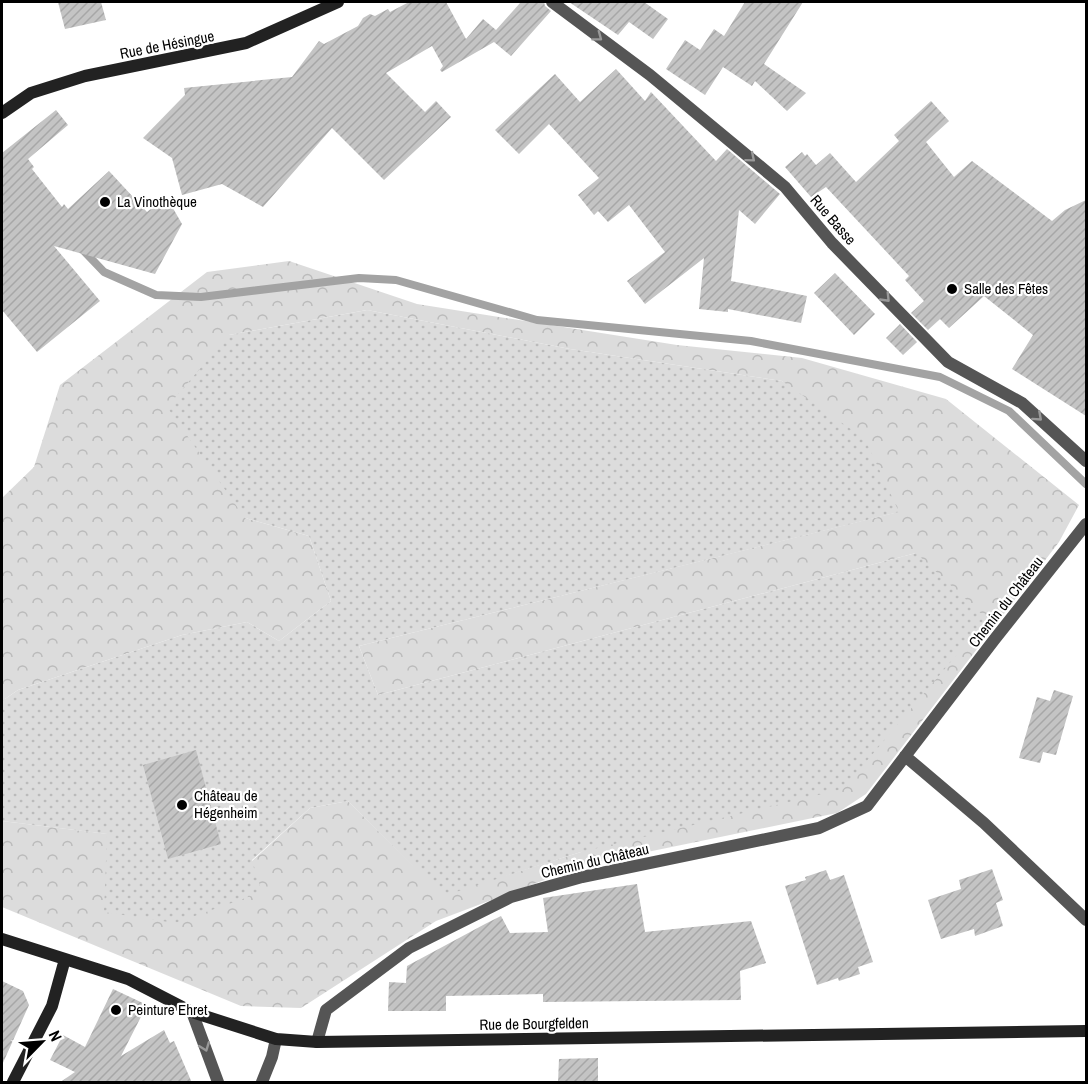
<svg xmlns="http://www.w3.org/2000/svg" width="1088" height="1084" font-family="'Archivo Narrow',sans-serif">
  <defs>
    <pattern id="forest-crowns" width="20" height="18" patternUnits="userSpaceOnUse" patternTransform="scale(1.5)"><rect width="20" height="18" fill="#dcdcdc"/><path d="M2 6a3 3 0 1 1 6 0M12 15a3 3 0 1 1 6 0" fill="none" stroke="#bbb"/></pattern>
    <pattern id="park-dots" width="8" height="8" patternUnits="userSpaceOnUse" patternTransform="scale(1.5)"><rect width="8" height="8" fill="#dcdcdc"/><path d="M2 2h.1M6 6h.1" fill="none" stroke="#bbb" stroke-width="1.8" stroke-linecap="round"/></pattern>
    <pattern id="building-hatch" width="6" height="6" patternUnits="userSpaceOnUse" patternTransform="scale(1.5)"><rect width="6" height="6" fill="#c4c4c4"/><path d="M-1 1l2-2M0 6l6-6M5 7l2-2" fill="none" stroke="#a7a7a7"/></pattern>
  </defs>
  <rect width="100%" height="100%" fill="#fff"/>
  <path fill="url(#forest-crowns)" d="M289,261L417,304L677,345L802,358L946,399L1079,505L1059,542L866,794L837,813L584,865L436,921L301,1008L241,1006L2,907V821L108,834L252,861L310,808L348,801L443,895L581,852L916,553L378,695L359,646L898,512L782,381L570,349L367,310L229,335L245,518L309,536L331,601L279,641L247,622L182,635L18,690L2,701V498L34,467L60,385L207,272Z"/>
  <path fill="url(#park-dots)" d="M367,310L570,349L782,381L865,439L899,512L359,646L378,695L916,553L987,619L843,789L581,852L443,896L348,801L310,808L252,860L262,892L175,923L104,912L107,834L2,821V701L18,690L182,635L247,622L279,641L331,601L309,536L245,518L167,407L229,335Z"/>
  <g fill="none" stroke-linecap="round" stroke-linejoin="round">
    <path stroke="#a3a3a3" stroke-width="8" d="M81,248L104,272L156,295L201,297L359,278L396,280L537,320L751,341L940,377L1009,411L1086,484"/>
  </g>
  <path fill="url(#building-hatch)" d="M58,2H101L106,20L65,29Z
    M409,2H446L466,39L483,19L496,30L521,2H544L545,6L551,11L511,56L494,42L442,72L440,70L443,66L432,46L386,73L425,112L436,101L451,117L384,180L332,128L263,207L222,184L182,195L172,158L143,138L185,95L184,88L292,77L319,41L324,44L358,26L363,18L370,14L375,16L388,9L390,12Z
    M569,2H644L668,19L653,39L629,22L618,35Z
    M745,2H803L764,64L806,93L787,111L755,81L752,86L723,67L705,95L666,69L685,40L700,50L714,29L724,36Z
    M616,69L645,101L651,92L716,161L727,149L780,194L755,224L739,210L731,281L807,296L801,323L728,309V312L699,309L704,258L645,304L627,281L665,252L629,205L608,222L598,211L594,215L578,195L599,178L549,124L519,154L495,130L555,74L580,102Z
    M931,101L949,121L926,142L954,177L972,161L1052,221L1065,210L1086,200V416L1012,369L1033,335L984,296L949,328L940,319L928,330L911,313L924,301L905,280L909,276L826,187L811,197L785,167L802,152L805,156L807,154L816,165L830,153L856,182L899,141L894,135Z
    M56,110L68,125L28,159L34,167L32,169L62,207L64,204L68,209L109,171L147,212L166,196L182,224L155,274L54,246L100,301L37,352L2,310V153Z
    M835,273L875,314L854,335L814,293Z
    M900,324L917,342L903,355L886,338Z
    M1054,690L1073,696L1056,755L1043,752L1040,763L1019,758L1037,697L1050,701Z
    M196,750L221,844L168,859L143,765Z
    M992,869L1003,900L996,903L1003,926L975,936L974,929L941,939L928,900L961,889L959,880Z
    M826,870L830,880L844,875L873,962L858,967L860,974L839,981L838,978L817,985L785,886L806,880L805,877Z
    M637,884L645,932L751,921L766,963L740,971L741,1000L543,1002V994L446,996V1011H388L389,982L406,983L407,966L485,924L501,916L510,933L548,932L543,898Z
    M2,981L23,991L29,1005L2,1065Z
    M113,989L147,1005L121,1056L164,1030L170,1043L174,1041L192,1083H59L75,1072L50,1060L63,1035L85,1047Z
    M598,1058V1083H558L559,1059Z"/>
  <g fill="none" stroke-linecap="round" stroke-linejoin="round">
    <path stroke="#555" stroke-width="12" d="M552,2L650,75L785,187L832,243L948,362L1022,403L1086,461
      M905,756L984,823L1086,920
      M317,1042L326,1010L409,948L511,897L582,877L819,828L867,806L994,640L1086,524"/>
    <path stroke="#555" stroke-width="12" d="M192,1012L218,1082
      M262,1082L272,1057L276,1039"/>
    <path stroke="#222" stroke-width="12" d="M2,113L31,93L85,76L246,43L338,2
      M2,939L128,979L192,1012L276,1039L317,1042L1086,1031
      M13,1082L52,1006L65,959"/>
  </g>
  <defs><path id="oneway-chevron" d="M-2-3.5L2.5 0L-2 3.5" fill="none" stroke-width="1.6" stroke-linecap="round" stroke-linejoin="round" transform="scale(1.5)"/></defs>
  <g stroke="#999">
    <use href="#oneway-chevron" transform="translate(598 37) rotate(37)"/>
    <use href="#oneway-chevron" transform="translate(751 158) rotate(40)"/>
    <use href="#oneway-chevron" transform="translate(886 298) rotate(46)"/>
    <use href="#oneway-chevron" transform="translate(1038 417) rotate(42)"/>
    <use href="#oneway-chevron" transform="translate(205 1047) rotate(69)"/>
  </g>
  <g fill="#000" stroke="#fff" stroke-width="2">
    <circle cx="105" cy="202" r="6"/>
    <circle cx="952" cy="289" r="6"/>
    <circle cx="182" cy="805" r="6"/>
    <circle cx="116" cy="1010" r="6"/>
  </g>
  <g text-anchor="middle" stroke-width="4.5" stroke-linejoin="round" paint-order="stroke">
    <g font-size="15" fill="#000" stroke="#fff">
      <text transform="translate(167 45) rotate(-11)" y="5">Rue de Hésingue</text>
      <text transform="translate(833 220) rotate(49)" y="5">Rue Basse</text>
      <text transform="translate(1006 602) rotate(-52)" y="5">Chemin du Château</text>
      <text transform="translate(595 861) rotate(-13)" y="5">Chemin du Château</text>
      <text transform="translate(534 1024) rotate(-1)" y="5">Rue de Bourgfelden</text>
    </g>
    <g font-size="15" fill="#000" stroke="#fff" text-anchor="start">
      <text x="117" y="207">La Vinothèque</text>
      <text x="964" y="294">Salle des Fêtes</text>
      <text x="194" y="801">Château de<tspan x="194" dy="17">Hégenheim</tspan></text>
      <text x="128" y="1015">Peinture Ehret</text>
    </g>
  </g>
  <rect width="1088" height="1084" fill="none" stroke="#000000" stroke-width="6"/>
  <g transform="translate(42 1042) rotate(65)" stroke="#ffffff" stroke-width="4.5" paint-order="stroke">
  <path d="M0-4.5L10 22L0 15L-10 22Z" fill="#000000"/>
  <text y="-9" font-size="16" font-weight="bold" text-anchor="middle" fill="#000000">N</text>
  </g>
</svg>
